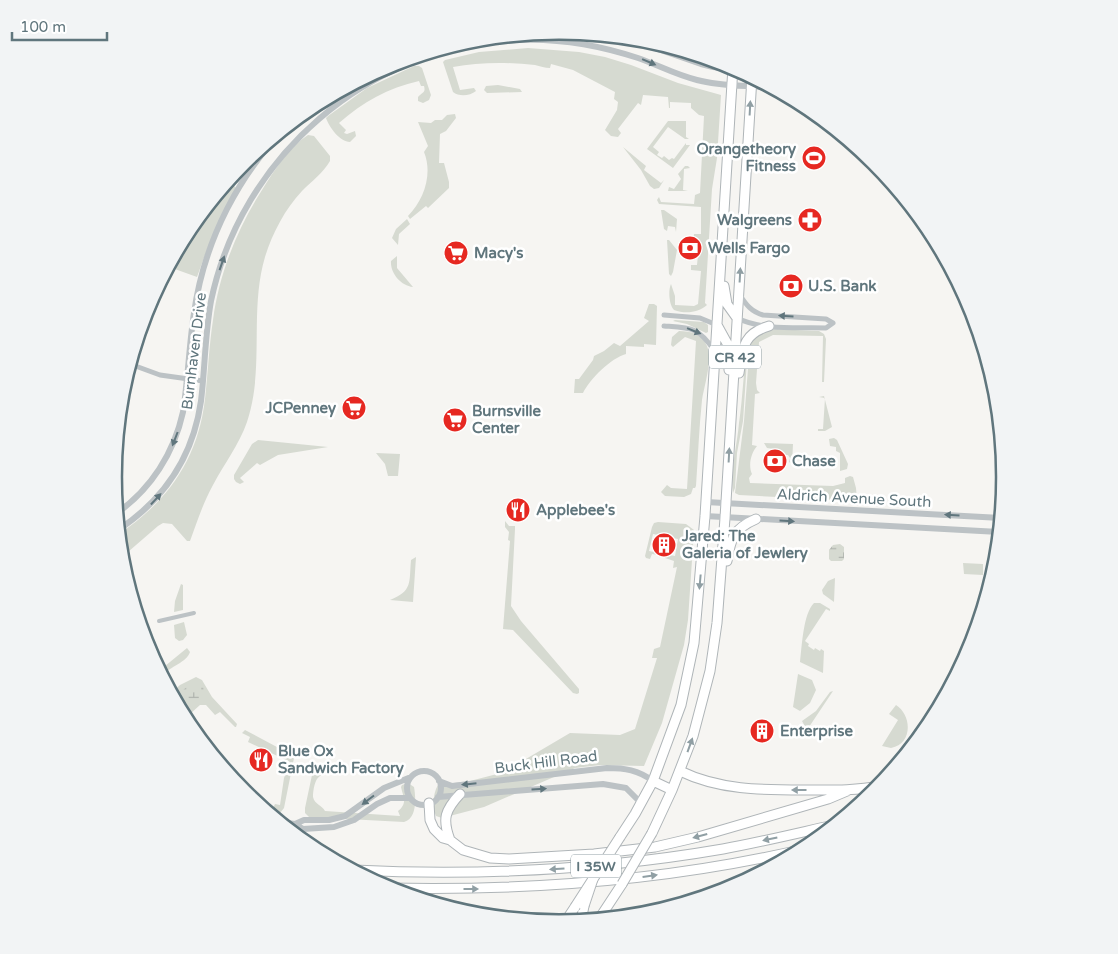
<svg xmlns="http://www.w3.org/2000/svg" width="1118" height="954" font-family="'Varela Round',sans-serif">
  <defs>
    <pattern id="wetland-marsh" width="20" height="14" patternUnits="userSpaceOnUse" patternTransform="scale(1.25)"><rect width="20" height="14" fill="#d6dad1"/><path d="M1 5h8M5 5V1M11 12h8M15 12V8" fill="none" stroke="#b1b5af"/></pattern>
  </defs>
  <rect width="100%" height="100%" fill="#f6f5f2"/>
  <path fill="#d6dad1" d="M528,48L579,52L605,57L631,65L678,83L721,95L717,158L712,189L705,303L707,305C698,313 685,314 674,310C669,305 668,290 671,284L675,296V305L694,306L698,304L701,271L691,270V265H697L699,245L693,244L694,234H701V207L659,204L657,200L659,197L661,202L694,204L695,195L700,193L704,116L699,115L691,108V103L670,102V108H669L668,97L643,95L641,105L638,103L618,129L621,133L618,137L611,136L605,130L617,110L618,102L614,99L615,92L573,70L551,64L550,68C545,68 540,66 535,65C508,62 479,62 453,67L460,90L474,88L476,91C470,96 459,97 453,92L443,62L445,60L479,52Z
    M414,66H419L422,68L431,95L429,100L423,103L418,101V97C422,92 426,93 424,86H421L419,81C388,88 363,102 339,123L346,130L344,133L347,134L355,131L356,136L350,142C340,142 329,127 326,118L328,116L367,88Z
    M498,85L520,89L522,92L487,93L484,90L486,86Z
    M455,114L456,118L446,131L440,134L439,163H444L449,182V188L428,208L426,206L410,219L408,216C424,200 433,174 424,152L428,146L418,122L431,123L435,120H442L447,115Z
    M668,121H686V137L689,139H685L668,127L653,147L659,152L657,155L662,158L664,156L669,160L672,158L674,159L686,143V145H690L673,168L647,149Z
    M308,135L314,136L330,156V161C324,172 311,182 302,191C285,209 272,234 265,257C249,311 265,369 247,422C239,445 224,464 213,485C203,503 197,522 190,541H187L172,524L163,523L158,526L121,558L119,534C168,501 198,459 205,399C208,373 209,346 213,320C219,274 237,229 262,190C274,171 289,147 308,135Z
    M623,147L646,166L644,170L661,183L664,180L659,188L654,189L650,186L641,170Z
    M685,166H688L690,168L684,169L683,190L688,191H668L669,187L674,189L681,179L678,174Z
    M229,180L236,188C219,217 208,246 197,277L172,268H167L189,229Z
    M661,210H664L677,219L676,232L675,227L668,226L667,231L664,229Z
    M407,219L410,224L399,234L398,245L392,238L396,229Z
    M667,240H669L677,250L673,272L671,276L669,274Z
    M397,256V268L413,287C401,286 390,273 391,261Z
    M649,304H654L657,306L656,345L644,344V347L626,346V354C611,358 590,379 583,393H574L575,379H579L593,360L594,356L604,351L614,343L620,346L649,321L644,318Z
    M675,320L704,322L708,325V332L706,333L687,324L673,321Z
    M772,329L819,331L824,334L826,339L824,382H822L823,336L773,335L759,342L756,383L757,390L760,393L755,394L752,445L757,446C751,453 748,465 752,474L749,478L750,483L833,486L845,483V478L850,476L853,477L856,488L857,501L739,495L735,493L744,421L750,342L760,332Z
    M679,331C691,331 702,334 707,346C713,360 704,386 702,400C699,428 698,457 696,486L695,488H693L691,494L684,497L665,496L661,492L667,485L671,488L687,489L696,341L685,337L673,347L671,345L672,337Z
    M748,345L743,421L737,453L735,488L733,493C730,470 737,446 739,423C743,397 743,371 748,345Z
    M824,396L832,427L825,431H818V429H823L825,398L819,397Z
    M834,438L837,440L848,464L847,469L840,471V453L836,451V447L830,446L829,439Z
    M258,440L328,447L278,455L260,465L257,463L240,478L244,482L240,484L236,482L234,479V475L252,444Z
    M764,443L793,444L792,464L789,462L790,458L788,455L774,454V449L767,448Z
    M376,453L400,454L398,476H388L385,464Z
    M505,521L509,526H515V529L511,606L521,621L579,689V693L577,694L573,693L513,630L503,629L510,541L508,540L509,532L505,527Z
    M658,522L686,524L694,530L688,620L684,645L662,723L644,766L600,765L575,768L484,807L442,818L436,816C432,807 433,793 438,785L470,781L497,774L514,766L570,733L620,735L635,729L657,658H652L654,649L660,647L677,567L673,568L674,561L665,558V554L675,556L678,539L653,534L649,551L659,553L658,555L652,554L650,559L646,558L645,556L652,527L654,523Z
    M416,557L413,602L390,600C413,591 409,582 411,560Z
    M963,563L983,564V575L964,574Z
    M835,578L834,602L823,594L822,590L828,581Z
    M181,584L183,585V610L174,612L175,601Z
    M814,603H820L830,609V611L826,609L805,641L809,644L808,646L814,650L815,648L820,651L821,649L824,651L823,673L800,662C802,646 803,614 814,603Z
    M184,622L187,635L183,640L179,641L175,638L174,625Z
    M187,648L190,652C187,662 170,667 162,675L159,671Z
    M798,674L812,680L816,690L810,703L800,711L793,707Z
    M196,677L202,680L212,697L237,724L236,727H235L220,712L215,715L206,705H200L190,714L186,709L182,712L171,693L180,685Z
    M833,691L807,730L802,721L816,711L830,692Z
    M896,705C912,715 913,744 891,748L882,746L898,720L889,714Z
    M245,730L290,754L294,758L284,808L280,813H270L262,807L273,808L275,804L280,805L284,778L290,762L248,742L250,737L242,733Z
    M322,766L326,769C324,774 320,775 317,779C314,784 313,792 313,797C315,805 322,805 325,811L400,816L398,811C408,803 403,797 401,787L402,785L408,783L414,787C416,798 417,819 404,822L309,817L305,813V808L312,775L316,768Z"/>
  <path fill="url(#wetland-marsh)" d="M840,544L844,547V559L842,561H831L829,559V550L833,545Z
    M197,681L203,685L204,695C197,703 187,699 179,708L174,698L190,684Z"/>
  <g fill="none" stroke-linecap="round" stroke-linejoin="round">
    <defs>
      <path id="trunk" d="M724,286L727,304L737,318
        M717,325L728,345L729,370
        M739,373C743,349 742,334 769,326
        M727,561C731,538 733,529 756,519
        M653,781L672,790
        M652,833L672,790L693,736L710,671L717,623L725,518L752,77
        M620,837L635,814L653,781L681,705L694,643L705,516L733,67
        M599,919L622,884
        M565,922L575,907"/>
      <path id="motorway" d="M680,771C719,790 761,790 803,790C829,790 854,791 880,786
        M429,803L430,820L434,829L443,838L450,840L463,850L490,858L509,859L594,854L655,847L698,837L828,799L847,791
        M450,840C442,819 445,810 460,794
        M354,870C478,876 601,870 723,849C761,842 798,833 834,825
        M387,888C528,891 667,881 804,849
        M581,921L584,906"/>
    </defs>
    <use href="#trunk" stroke="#afb5b8" stroke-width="11"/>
    <use href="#motorway" stroke="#afb5b8" stroke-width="11"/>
    <path stroke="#bcc2c5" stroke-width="4" d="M159,621L194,613"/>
    <path stroke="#bcc2c5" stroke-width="5" d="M664,315L700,318L717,325
      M737,318C763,331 798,327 826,328L833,323L826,319L763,315C752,312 746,305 740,295
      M664,326C692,328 698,327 714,350
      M130,364L160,375L203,381"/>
    <path stroke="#bcc2c5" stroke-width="6" d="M626,38L701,64L713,67L739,70
      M706,502L1001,518
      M117,513C151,489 174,453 183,412C188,379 189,346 194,313C204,242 239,171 292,122
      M705,516L999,532
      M118,530C165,499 193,457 201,401C205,368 205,334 211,301C241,157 368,46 516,40C557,38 599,45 638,58C658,65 676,75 697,80C723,87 747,85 773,88
      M407 788a17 17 0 1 1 34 0a17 17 0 1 1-34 0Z
      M439,781L452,786L607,768C625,768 638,770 653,781
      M438,797L603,784L626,788L641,803
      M280,822L295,824L303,829L334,827L354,820L377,804L390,798H410
      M295,824L304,820H329L345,816L384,788L411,777"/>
    <use href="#trunk" stroke="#fff" stroke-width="9"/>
    <use href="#motorway" stroke="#fff" stroke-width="9"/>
    <defs>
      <path id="trunk-bridge" d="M622,884L652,833
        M575,907L620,837"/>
      <path id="motorway-bridge" d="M584,906L593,879"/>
    </defs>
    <use href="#trunk-bridge" stroke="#afb5b8" stroke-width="11" stroke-linecap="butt"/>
    <use href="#motorway-bridge" stroke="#afb5b8" stroke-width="11" stroke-linecap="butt"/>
    <use href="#trunk-bridge" stroke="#fff" stroke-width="9"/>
    <use href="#motorway-bridge" stroke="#fff" stroke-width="9"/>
  </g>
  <defs><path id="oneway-solid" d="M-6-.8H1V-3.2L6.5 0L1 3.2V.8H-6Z" transform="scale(1.25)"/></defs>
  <g fill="#60767d">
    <use href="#oneway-solid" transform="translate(649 62) rotate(23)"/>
    <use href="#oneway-solid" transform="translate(222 263) rotate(-71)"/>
    <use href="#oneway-solid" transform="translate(786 316) rotate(-177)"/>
    <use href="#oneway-solid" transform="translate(694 331) rotate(22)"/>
    <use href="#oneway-solid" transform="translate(175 439) rotate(111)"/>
    <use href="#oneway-solid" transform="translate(156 499) rotate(-47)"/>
    <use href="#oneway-solid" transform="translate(952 515) rotate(-177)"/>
    <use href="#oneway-solid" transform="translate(787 521) rotate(3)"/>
    <use href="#oneway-solid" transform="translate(469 784) rotate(174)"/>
    <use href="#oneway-solid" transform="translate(539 789) rotate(-4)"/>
    <use href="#oneway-solid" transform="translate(368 800) rotate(143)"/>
  </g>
  <g fill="#909fa4">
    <use href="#oneway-solid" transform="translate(750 108) rotate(-87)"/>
    <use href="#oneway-solid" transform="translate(740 275) rotate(-87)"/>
    <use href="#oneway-solid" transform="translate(729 455) rotate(-87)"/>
    <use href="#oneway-solid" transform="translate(700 582) rotate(95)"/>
    <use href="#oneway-solid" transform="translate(690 745) rotate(-70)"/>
    <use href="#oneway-solid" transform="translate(799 790) rotate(-180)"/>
    <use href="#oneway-solid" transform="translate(700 836) rotate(165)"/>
    <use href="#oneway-solid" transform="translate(770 839) rotate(168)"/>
    <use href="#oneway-solid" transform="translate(557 869) rotate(176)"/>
    <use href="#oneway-solid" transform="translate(650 876) rotate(-8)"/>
    <use href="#oneway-solid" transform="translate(471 889)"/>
  </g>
  <defs>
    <symbol id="stadium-disc" viewBox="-11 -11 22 22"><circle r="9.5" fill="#e62821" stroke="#fff"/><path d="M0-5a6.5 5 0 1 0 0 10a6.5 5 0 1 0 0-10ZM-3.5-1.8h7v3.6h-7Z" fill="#fff"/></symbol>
    <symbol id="pharmacy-disc" viewBox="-11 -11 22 22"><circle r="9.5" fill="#e62821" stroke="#fff"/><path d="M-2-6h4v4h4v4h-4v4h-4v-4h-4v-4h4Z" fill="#fff"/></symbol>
    <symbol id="bank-disc" viewBox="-11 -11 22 22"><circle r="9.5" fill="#e62821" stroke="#fff"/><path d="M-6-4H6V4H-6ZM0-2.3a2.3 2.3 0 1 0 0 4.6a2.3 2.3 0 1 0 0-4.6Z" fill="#fff"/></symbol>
    <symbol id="supermarket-disc" viewBox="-11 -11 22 22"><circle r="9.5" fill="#e62821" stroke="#fff"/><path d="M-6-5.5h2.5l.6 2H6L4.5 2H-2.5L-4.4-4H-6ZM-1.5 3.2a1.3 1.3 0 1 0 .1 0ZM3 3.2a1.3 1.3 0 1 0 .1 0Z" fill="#fff"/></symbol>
    <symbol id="restaurant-disc" viewBox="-11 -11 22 22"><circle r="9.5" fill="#e62821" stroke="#fff"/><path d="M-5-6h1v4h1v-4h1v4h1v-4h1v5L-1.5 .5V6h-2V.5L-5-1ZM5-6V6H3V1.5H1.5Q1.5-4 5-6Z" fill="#fff"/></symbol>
    <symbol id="building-disc" viewBox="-11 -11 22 22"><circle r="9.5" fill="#e62821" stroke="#fff"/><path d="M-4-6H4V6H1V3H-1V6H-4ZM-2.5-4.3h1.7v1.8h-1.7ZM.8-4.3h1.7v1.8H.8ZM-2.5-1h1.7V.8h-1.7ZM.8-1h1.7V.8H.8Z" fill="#fff"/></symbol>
  </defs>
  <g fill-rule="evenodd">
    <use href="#stadium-disc" x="800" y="144" width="28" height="28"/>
    <use href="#pharmacy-disc" x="796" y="206" width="28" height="28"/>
    <use href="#bank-disc" x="676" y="234" width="28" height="28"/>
    <use href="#supermarket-disc" x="442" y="239" width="28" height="28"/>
    <use href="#bank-disc" x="777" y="272" width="28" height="28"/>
    <use href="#supermarket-disc" x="340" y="394" width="28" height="28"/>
    <use href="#supermarket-disc" x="441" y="406" width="28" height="28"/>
    <use href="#bank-disc" x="761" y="447" width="28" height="28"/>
    <use href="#restaurant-disc" x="504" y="496" width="28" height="28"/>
    <use href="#building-disc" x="650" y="531" width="28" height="28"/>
    <use href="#building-disc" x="748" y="717" width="28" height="28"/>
    <use href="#restaurant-disc" x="247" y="746" width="28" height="28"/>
  </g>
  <g text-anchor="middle" stroke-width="5" stroke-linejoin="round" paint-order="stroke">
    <g fill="#fff" stroke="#909fa4" stroke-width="1">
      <rect x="709" y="345.5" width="52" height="23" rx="4"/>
      <rect x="571" y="854.5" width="50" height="23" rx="4"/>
    </g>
    <g font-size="14" font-weight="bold" fill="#60767d">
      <text x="735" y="362">CR 42</text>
      <text x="596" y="871">I 35W</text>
    </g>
    <g font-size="15" font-weight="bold" fill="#60767d" stroke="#fff" text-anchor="start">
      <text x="796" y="154" text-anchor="end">Orangetheory<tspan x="796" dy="17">Fitness</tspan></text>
      <text x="792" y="225" text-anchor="end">Walgreens</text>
      <text x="708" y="253">Wells Fargo</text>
      <text x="474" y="258">Macy's</text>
      <text x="808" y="291">U.S. Bank</text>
      <text x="336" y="413" text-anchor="end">JCPenney</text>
      <text x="472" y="416">Burnsville<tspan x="472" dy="17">Center</tspan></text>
      <text x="792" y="466">Chase</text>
      <text x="536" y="515">Applebee's</text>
      <text x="682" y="541">Jared: The<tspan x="682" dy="17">Galeria of Jewlery</tspan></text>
      <text x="780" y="736">Enterprise</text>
      <text x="278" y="756">Blue Ox<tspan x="278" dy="17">Sandwich Factory</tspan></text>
    </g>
    <g font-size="15" fill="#60767d" stroke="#fff">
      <text transform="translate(194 351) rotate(-83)" y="5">Burnhaven Drive</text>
      <text transform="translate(854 498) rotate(3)" y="5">Aldrich Avenue South</text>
      <text transform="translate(546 762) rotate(-7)" y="5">Buck Hill Road</text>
    </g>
  </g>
  <path d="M0 0H1118V954H0ZM122 477a437 437 0 1 1 874 0a437 437 0 1 1-874 0Z" fill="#f2f4f5" fill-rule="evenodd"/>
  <path fill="none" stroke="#60767d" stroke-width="2.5" d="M122 477a437 437 0 1 1 874 0a437 437 0 1 1-874 0Z"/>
  <path d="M12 32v8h95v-8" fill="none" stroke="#60767d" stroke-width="2.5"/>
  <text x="20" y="32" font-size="15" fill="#60767d" stroke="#ffffff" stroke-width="4" paint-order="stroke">100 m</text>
</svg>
